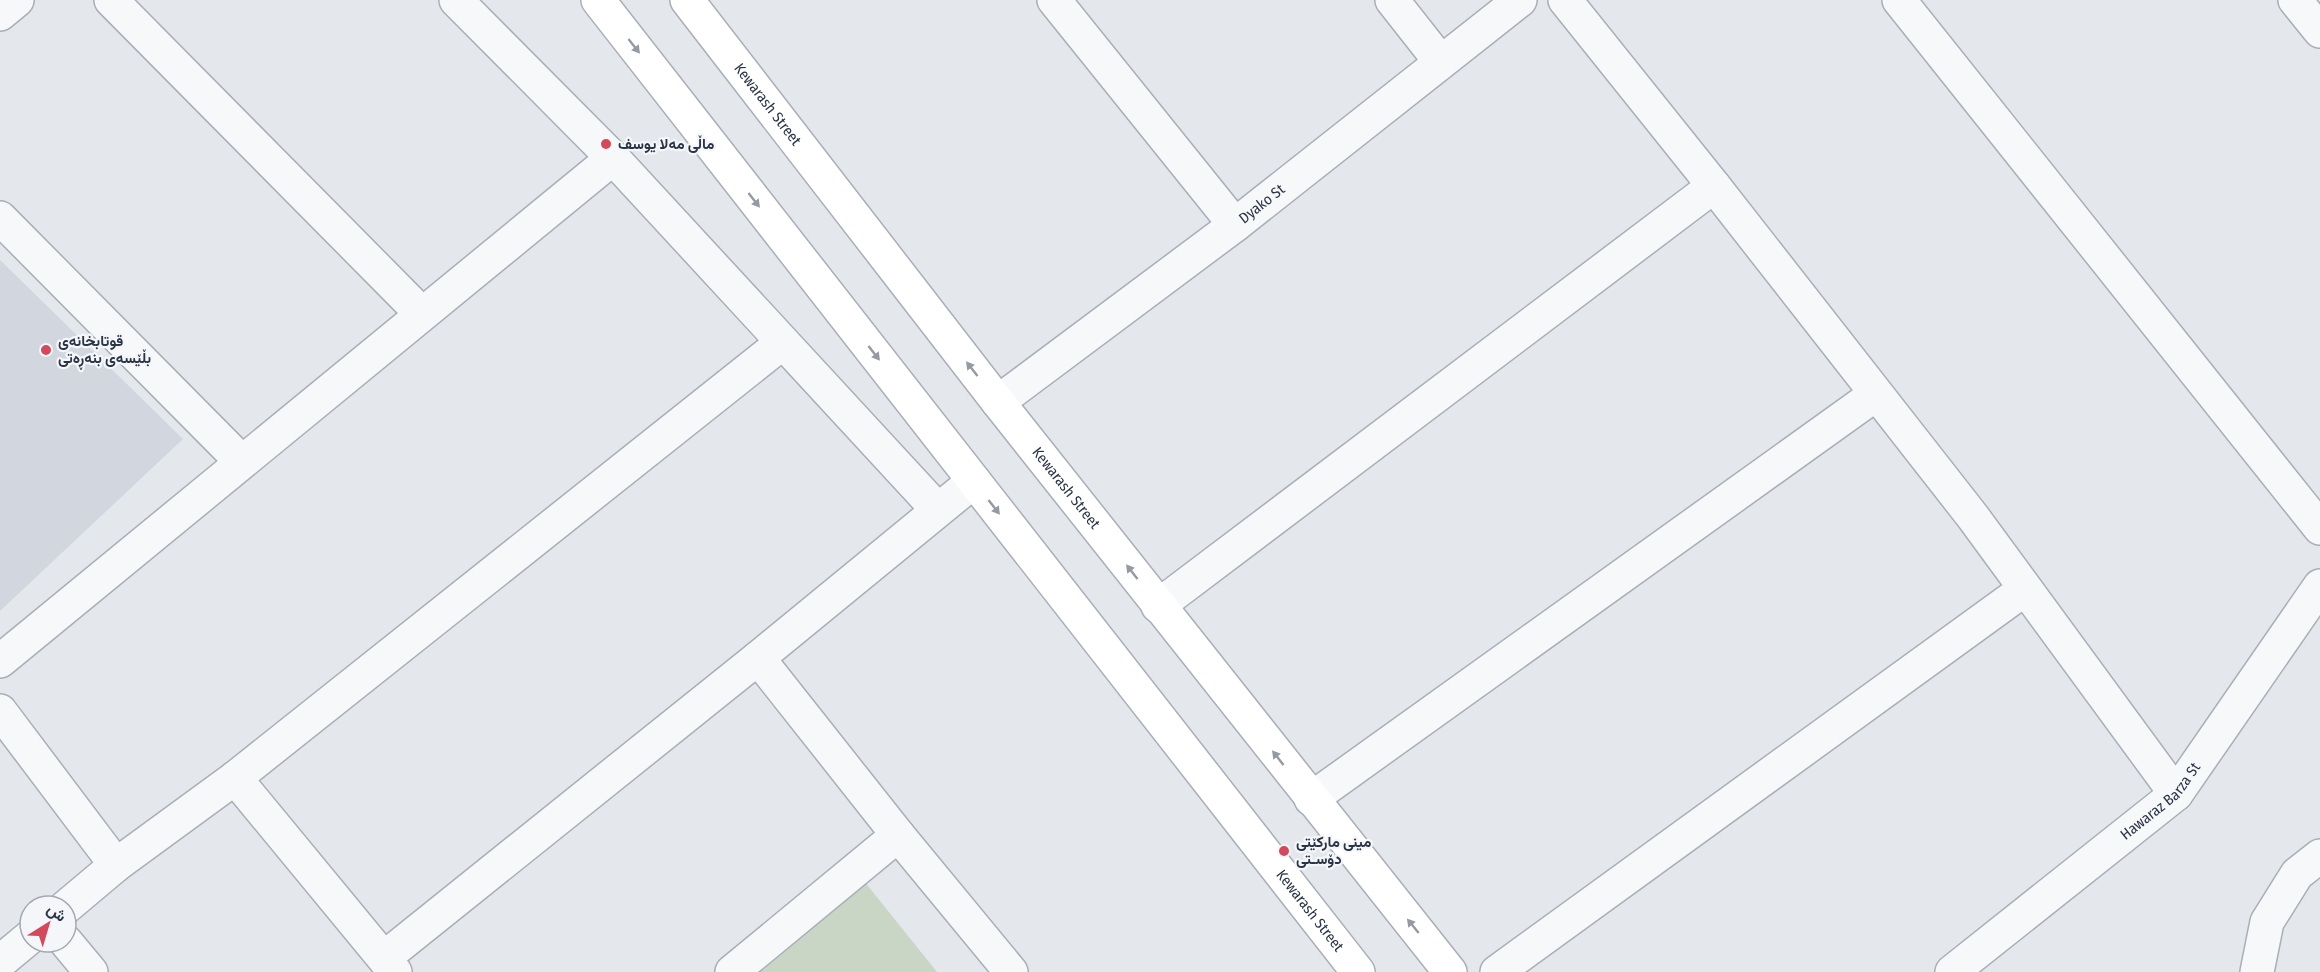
<svg xmlns="http://www.w3.org/2000/svg" width="2320" height="972" font-family="'Fira Sans Condensed',Vazirmatn,sans-serif">
<rect width="100%" height="100%" fill="#e4e7ec"/>
<!-- built -->
<path fill="#d2d6de" d="M0 260 183 439 0 611Z"/>
<!-- green -->
<path fill="#c9d6c5" d="M864 881 937 972H750Z"/>
<g fill="none" stroke-linecap="round" stroke-linejoin="round">
<defs>
<g id="street">
<path d="M111 0 422 314"/>
<path d="M456 0 613 158 937 509"/>
<path d="M1054 0 1235 225"/>
<path d="M1392 0 1440 61"/>
<path d="M1565 0 1714 186 1973 517 2176 794"/>
<path d="M1899 0 2320 528"/>
<path d="M2295 0 2320 31"/>
<path d="M0 14 17 0"/>
<path d="M0 218 242 462"/>
<path id="s1" d="M998 402 1235 225 1520 0"/>
<path d="M1158 606 1714 186"/>
<path d="M758 658 898 835 1011 972"/>
<path d="M0 661 613 158"/>
<path d="M0 711 116 865"/>
<path d="M235 778 395 972"/>
<path d="M1311 799 1876 394"/>
<path d="M66 907 116 865 235 778 782 343"/>
<path d="M66 942 91 972"/>
<path d="M384 958 758 658 974 481"/>
<path d="M0 962 30 937"/>
<path d="M732 972 898 835"/>
<path d="M1497 972 2025 589"/>
<path id="s2" d="M1952 972 2176 794 2320 586"/>
<path d="M2257 972 2267 922 2297 874 2320 856"/>
</g>
<g id="secondary">
<path id="s3" d="M598 0 1358 972"/>
<path id="s4" d="M687 0 998 402 1450 972"/>
</g>
</defs>
<!-- street casing -->
<use href="#street" stroke="#a9aeb7" stroke-width="36"/>
<!-- secondary casing -->
<use href="#secondary" stroke="#a9aeb7" stroke-width="36"/>
<!-- street -->
<use href="#street" stroke="#f7f8fa" stroke-width="33"/>
<!-- secondary -->
<use href="#secondary" stroke="#fff" stroke-width="33"/>
</g>
<!-- one-way arrows -->
<defs><path id="oneway-solid" d="M-6-.8H1V-3.2L6.5 0L1 3.2V.8H-6Z" transform="scale(1.5)"/></defs>
<g fill="#959aa2">
<use href="#oneway-solid" transform="translate(634 46) rotate(52)"/>
<use href="#oneway-solid" transform="translate(754 200) rotate(52)"/>
<use href="#oneway-solid" transform="translate(874 353) rotate(52)"/>
<use href="#oneway-solid" transform="translate(972 369) rotate(-128)"/>
<use href="#oneway-solid" transform="translate(994 507) rotate(52)"/>
<use href="#oneway-solid" transform="translate(1132 572) rotate(-128)"/>
<use href="#oneway-solid" transform="translate(1278 758) rotate(-128)"/>
<use href="#oneway-solid" transform="translate(1413 926) rotate(-129)"/>
</g>
<!-- markers -->
<g fill="#d1495b" stroke="#f4f6f9" stroke-width="2">
<circle cx="606" cy="144" r="6"/>
<circle cx="46" cy="350" r="6"/>
<circle cx="1284" cy="851" r="6"/>
</g>
<g text-anchor="middle" stroke-width="4.5" stroke-linejoin="round" paint-order="stroke">
<!-- street labels -->
<g font-size="15" fill="#2b3445" stroke="#f4f6f9">
<text dy="5" stroke="none"><textPath href="#s4" startOffset="132">Kewarash Street</textPath></text>
<text dy="5" stroke="none"><textPath href="#s1" startOffset="330">Dyako St</textPath></text>
<text dy="5" stroke="none"><textPath href="#s4" startOffset="618">Kewarash Street</textPath></text>
<text dy="5" stroke="none"><textPath href="#s2" startOffset="270">Hawaraz Barza St</textPath></text>
<text dy="5" stroke="none"><textPath href="#s3" startOffset="1156">Kewarash Street</textPath></text>
</g>
<!-- poi labels -->
<g font-size="15" font-weight="bold" fill="#2b3445" stroke="#f4f6f9" text-anchor="start">
<text x="618" y="149">ماڵی مەلا یوسف</text>
<text x="58" y="346">قوتابخانه‌ی<tspan x="58" dy="17">بڵێسه‌ی بنه‌ڕه‌تی</tspan></text>
<text x="1296" y="847">مینی مارکێتی<tspan x="1296" dy="17">دۆسـتی</tspan></text>
</g>
</g>
<!-- north arrow -->
<g transform="translate(48 924) rotate(37)"><circle r="28" fill="#f4f6f9" stroke="#a4a8b1" stroke-width="1.5"/>
<path d="M0-4.5L10 22L0 15L-10 22Z" fill="#d1495b"/>
<text y="-9" font-size="16" font-weight="bold" text-anchor="middle" fill="#2b3445">ش</text>
</g>
</svg>
